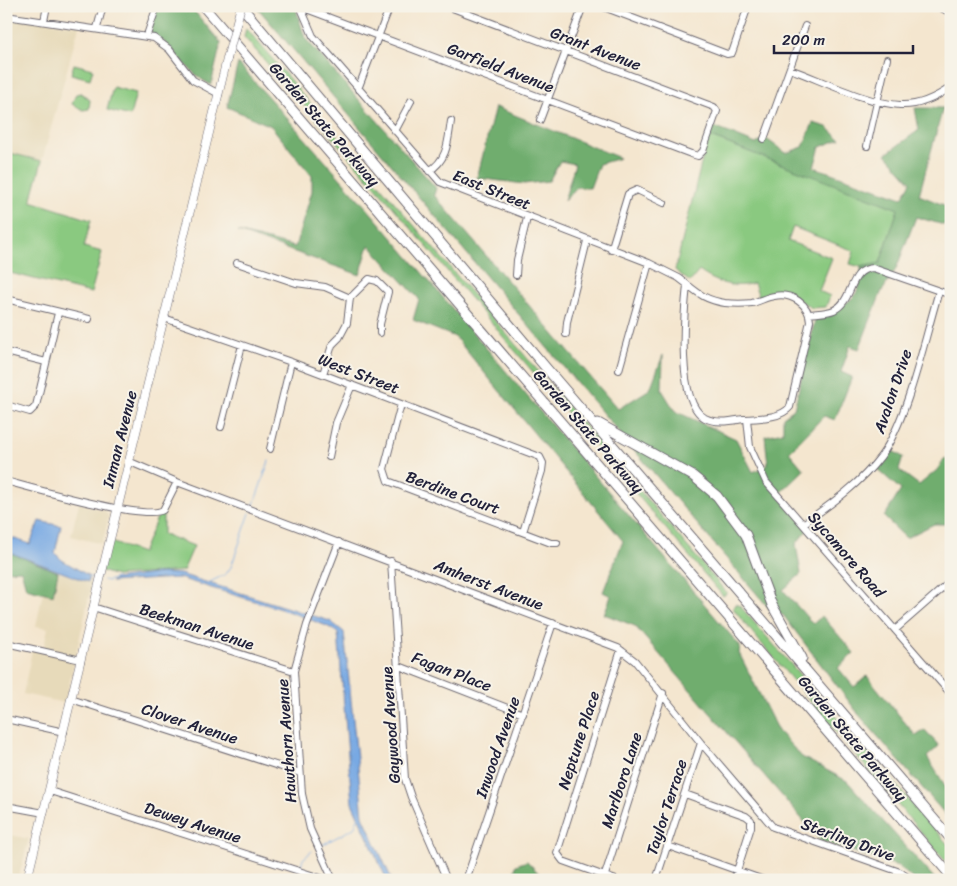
<svg xmlns="http://www.w3.org/2000/svg" width="957" height="886" font-family="Sriracha,sans-serif">
<rect width="100%" height="100%" fill="#f7f3e8"/>
<filter id="ink" filterUnits="userSpaceOnUse"><feTurbulence type="fractalNoise" baseFrequency=".02" numOctaves="2"/><feDisplacementMap in="SourceGraphic" scale="10" xChannelSelector="R" yChannelSelector="G"/><feConvolveMatrix kernelMatrix="1 2 1 2 8 2 1 2 1" color-interpolation-filters="sRGB"/></filter>
<filter id="wash" filterUnits="userSpaceOnUse"><feTurbulence type="fractalNoise" baseFrequency=".0096" numOctaves="4" result="noise"/><feDisplacementMap in="SourceGraphic" scale="20" xChannelSelector="R" yChannelSelector="G"/><feGaussianBlur stdDeviation="1.12" result="paint"/><feColorMatrix in="noise" values="0 0 0 0 0 0 0 0 0 0 0 0 0 0 0 0 0 1.4 0 .05"/><feComposite in="paint" operator="in"/></filter>
<g filter="url(#wash)">
<rect width="100%" height="100%" fill="#f4e6cf"/>
<!-- built -->
<path fill="#e7daba" d="M6 16 79 26 31 201 91 220 84 247 102 252 91 293 6 272Z
M79 503 105 511 109 517 102 544 71 536Z
M58 572 92 583 65 703 23 694 33 646 44 647 48 628 36 626 43 592 53 594Z
M6 834 29 839 18 880H6Z"/>
<!-- green -->
<path fill="#8ac980" stroke="#56765e" d="M246 28 727 593 723 596 388 201 244 37Z
M74 64 93 69 90 79 71 74Z
M113 87 136 93 130 116 107 110Z
M81 93 90 100 89 109 83 110 72 104 76 94Z
M708 136 899 208 880 263 861 267 850 264 854 251 793 227 788 241 832 258 819 291 830 296 826 307 812 308 783 290 759 297 754 283C734 289 716 283 699 271L690 282 675 270Z
M6 152 42 161 31 201 91 220 84 247 102 252 91 293 6 272Z
M163 510V534L194 546 183 571 116 576 101 571 108 541 142 553 159 513Z
M735 604 740 606 951 848V868L741 619 733 608Z"/>
<!-- forest -->
<path fill="#6fad6e" stroke="#486854" d="M158 6H190L221 43 211 85C185 72 175 46 150 32Z
M256 6H295L305 38 436 188 434 195 618 409 650 389 663 355 662 390 675 411 736 439 753 472 768 465 765 436 783 432V417L794 409 816 316C843 305 863 302 861 267L880 263 898 209 708 136 712 126 756 144 765 138 786 153 803 147 813 123 827 127 840 139 820 147 814 167 902 198 911 182 886 154 919 130 915 108H943L919 195 951 208V227L916 217 896 269 881 293 859 349 850 346 841 372 852 377 835 420 824 416 789 452 804 470 779 494 808 529 796 544 801 574 783 590 813 624 822 616 854 653 838 668 854 687 867 676 916 736 925 730 939 746 927 757 951 795V821L860 716 783 615 773 613Z
M238 63 372 214 740 646 739 653 778 731 802 757 847 781 936 880H914L898 866 821 841 635 626 604 614 611 596 603 592 623 541 455 337 413 320 419 299 369 245 360 275 238 232 295 247 312 191V176L271 126 227 107Z
M495 107 620 158 599 164 590 188 577 187 564 201 575 164 560 161 549 181 524 184 477 178Z
M891 450 903 457 899 470 919 485 937 470 945 458 951 460V521L948 524H934L906 538 884 517 901 490 876 468Z
M6 551 58 572 53 595 26 588 21 570 6 571Z
M527 861 545 880H513L516 865Z"/>
<!-- water -->
<path fill="#78a9e3" stroke="#4d668f" d="M39 521 61 526 55 553 62 560 89 576 88 582 6 551V536L30 544Z
M162 573 180 574 330 621 344 632 363 816 392 880H387L352 803 338 633 327 626 287 611 179 578 111 582 115 579Z"/>
<g fill="none" stroke-linecap="round" stroke-linejoin="round">
<!-- stream -->
<path stroke="#78a9e3" stroke-width="1" d="M253 507 269 461
M88 577 97 579
M103 580 108 581 116 578
M208 583 226 574 231 567 250 513
M320 846 354 828 359 816
M300 867 303 859 312 851
M296 880V878"/>
</g>
</g>
<g filter="url(#ink)">
<g fill="none" stroke-linecap="round" stroke-linejoin="round">
<defs>
<path id="minor" d="M300 6 313 36 440 182 649 263 679 278C696 291 703 300 725 303 734 304 744 304 752 303 760 301 767 297 774 296 791 292 809 304 810 321L790 407C780 419 758 418 743 419 731 421 717 424 705 418 676 402 684 314 687 285
M601 6 727 54 732 53 746 12 745 6
M937 6 951 13
M301 7 691 154 698 156 703 151 717 111 714 107 447 6
M6 16 154 38 169 49 193 80 219 94
M44 21 47 6
M97 28 103 6
M147 35 157 6
M790 69C823 81 866 103 900 105 918 106 937 97 951 87
M358 89 390 6
M540 120 583 6
M395 131 411 101
M764 139 805 26
M867 146 887 59
M429 171C448 160 448 140 451 121
M611 250 628 194 637 190 664 203
M237 263 296 283 325 287 350 298
M516 275 517 260 527 218
M350 298 369 279 377 281 388 292 380 324V333
M6 299 89 319
M810 314C817 313 827 313 834 310 854 301 848 269 873 268L951 295
M164 318 291 362 540 457 543 463 542 471 523 532
M566 334 567 322 587 241
M6 352 46 362
M619 370 649 263
M323 374 332 345 339 338 347 323 350 298
M401 404 384 469 388 481 551 543H557
M6 405 30 412 36 406 58 313
M747 419 750 447 766 482 951 694
M221 427 242 345
M270 449 291 362
M329 457 336 423 352 385
M128 461 177 482 618 648 635 661 701 743 773 827 900 872 912 880
M6 481C32 488 146 521 163 510L177 482
M803 524C831 504 860 484 881 456 908 419 925 337 939 291
M391 561 405 779 411 797 447 880
M93 607 294 671
M895 630 951 581
M6 643 81 660
M399 666 523 714
M71 699 300 773
M6 719 64 732
M50 791 327 880
M685 794 746 816 751 820V827L734 880
M6 806 44 813
M668 846 764 880
M605 875 663 693
M333 880 310 829 302 794 294 671 307 625 339 542
M466 880 553 623
M616 880 563 861 557 853 621 650
M656 880 701 743"/>
<path id="major" d="M27 880 227 59"/>
<path id="highway" d="M203 6 951 876
M241 6 547 369 951 839
M598 423 693 476 717 496 746 535 772 605 802 658"/>
</defs>
<!-- minor casing -->
<use href="#minor" stroke="#6c676f" stroke-width="8"/>
<!-- major casing -->
<use href="#major" stroke="#6c676f" stroke-width="9"/>
<!-- highway casing -->
<use href="#highway" stroke="#6c676f" stroke-width="11"/>
<!-- minor -->
<use href="#minor" stroke="#fff" stroke-width="6"/>
<!-- major -->
<use href="#major" stroke="#fff" stroke-width="8"/>
<!-- highway -->
<use href="#highway" stroke="#fff" stroke-width="9"/>
<defs>
<path id="major-bridge" d="M227 59 241 6"/>
</defs>
<!-- major-bridge casing -->
<use href="#major-bridge" stroke="#6c676f" stroke-width="9" stroke-linecap="butt"/>
<!-- major-bridge -->
<use href="#major-bridge" stroke="#fff" stroke-width="8"/>
</g>
</g>
<g text-anchor="middle" stroke-width="4" stroke-linejoin="round" paint-order="stroke">
<!-- street labels -->
<g font-size="16" fill="#22223b" stroke="#f7f3e8">
<text transform="translate(596 48) rotate(21)" y="6">Grant Avenue</text>
<text transform="translate(501 67) rotate(21)" y="6">Garfield Avenue</text>
<text transform="translate(325 124) rotate(49)" y="6">Garden State Parkway</text>
<text transform="translate(492 189) rotate(22)" y="6">East Street</text>
<text transform="translate(359 373) rotate(21)" y="6">West Street</text>
<text transform="translate(892 391) rotate(-71)" y="6">Avalon Drive</text>
<text transform="translate(589 431) rotate(49)" y="6">Garden State Parkway</text>
<text transform="translate(119 439) rotate(-76)" y="6">Inman Avenue</text>
<text transform="translate(453 492) rotate(20)" y="6">Berdine Court</text>
<text transform="translate(847 554) rotate(49)" y="6">Sycamore Road</text>
<text transform="translate(489 584) rotate(21)" y="6">Amherst Avenue</text>
<text transform="translate(197 626) rotate(18)" y="6">Beekman Avenue</text>
<text transform="translate(452 671) rotate(21)" y="6">Fagan Place</text>
<text transform="translate(190 723) rotate(18)" y="6">Clover Avenue</text>
<text transform="translate(390 725) rotate(-94)" y="6">Gaywood Avenue</text>
<text transform="translate(853 738) rotate(50)" y="6">Garden State Parkway</text>
<text transform="translate(578 740) rotate(-72)" y="6">Neptune Place</text>
<text transform="translate(286 741) rotate(-94)" y="6">Hawthorn Avenue</text>
<text transform="translate(497 747) rotate(-71)" y="6">Inwood Avenue</text>
<text transform="translate(621 780) rotate(-72)" y="6">Marlboro Lane</text>
<text transform="translate(666 807) rotate(-72)" y="6">Taylor Terrace</text>
<text transform="translate(193 822) rotate(18)" y="6">Dewey Avenue</text>
<text transform="translate(848 839) rotate(20)" y="6">Sterling Drive</text>
</g>
</g>
<!-- margin -->
<rect width="957" height="886" fill="none" stroke="#f7f3e8" stroke-width="25"/>
<!-- scale -->
<path d="M774 45v8h139v-8" fill="none" stroke="#22223b" stroke-width="2.5"/>
<text x="782" y="45" font-size="15" fill="#22223b" stroke="#f7f3e8" stroke-width="4" paint-order="stroke">200 m</text>
</svg>
